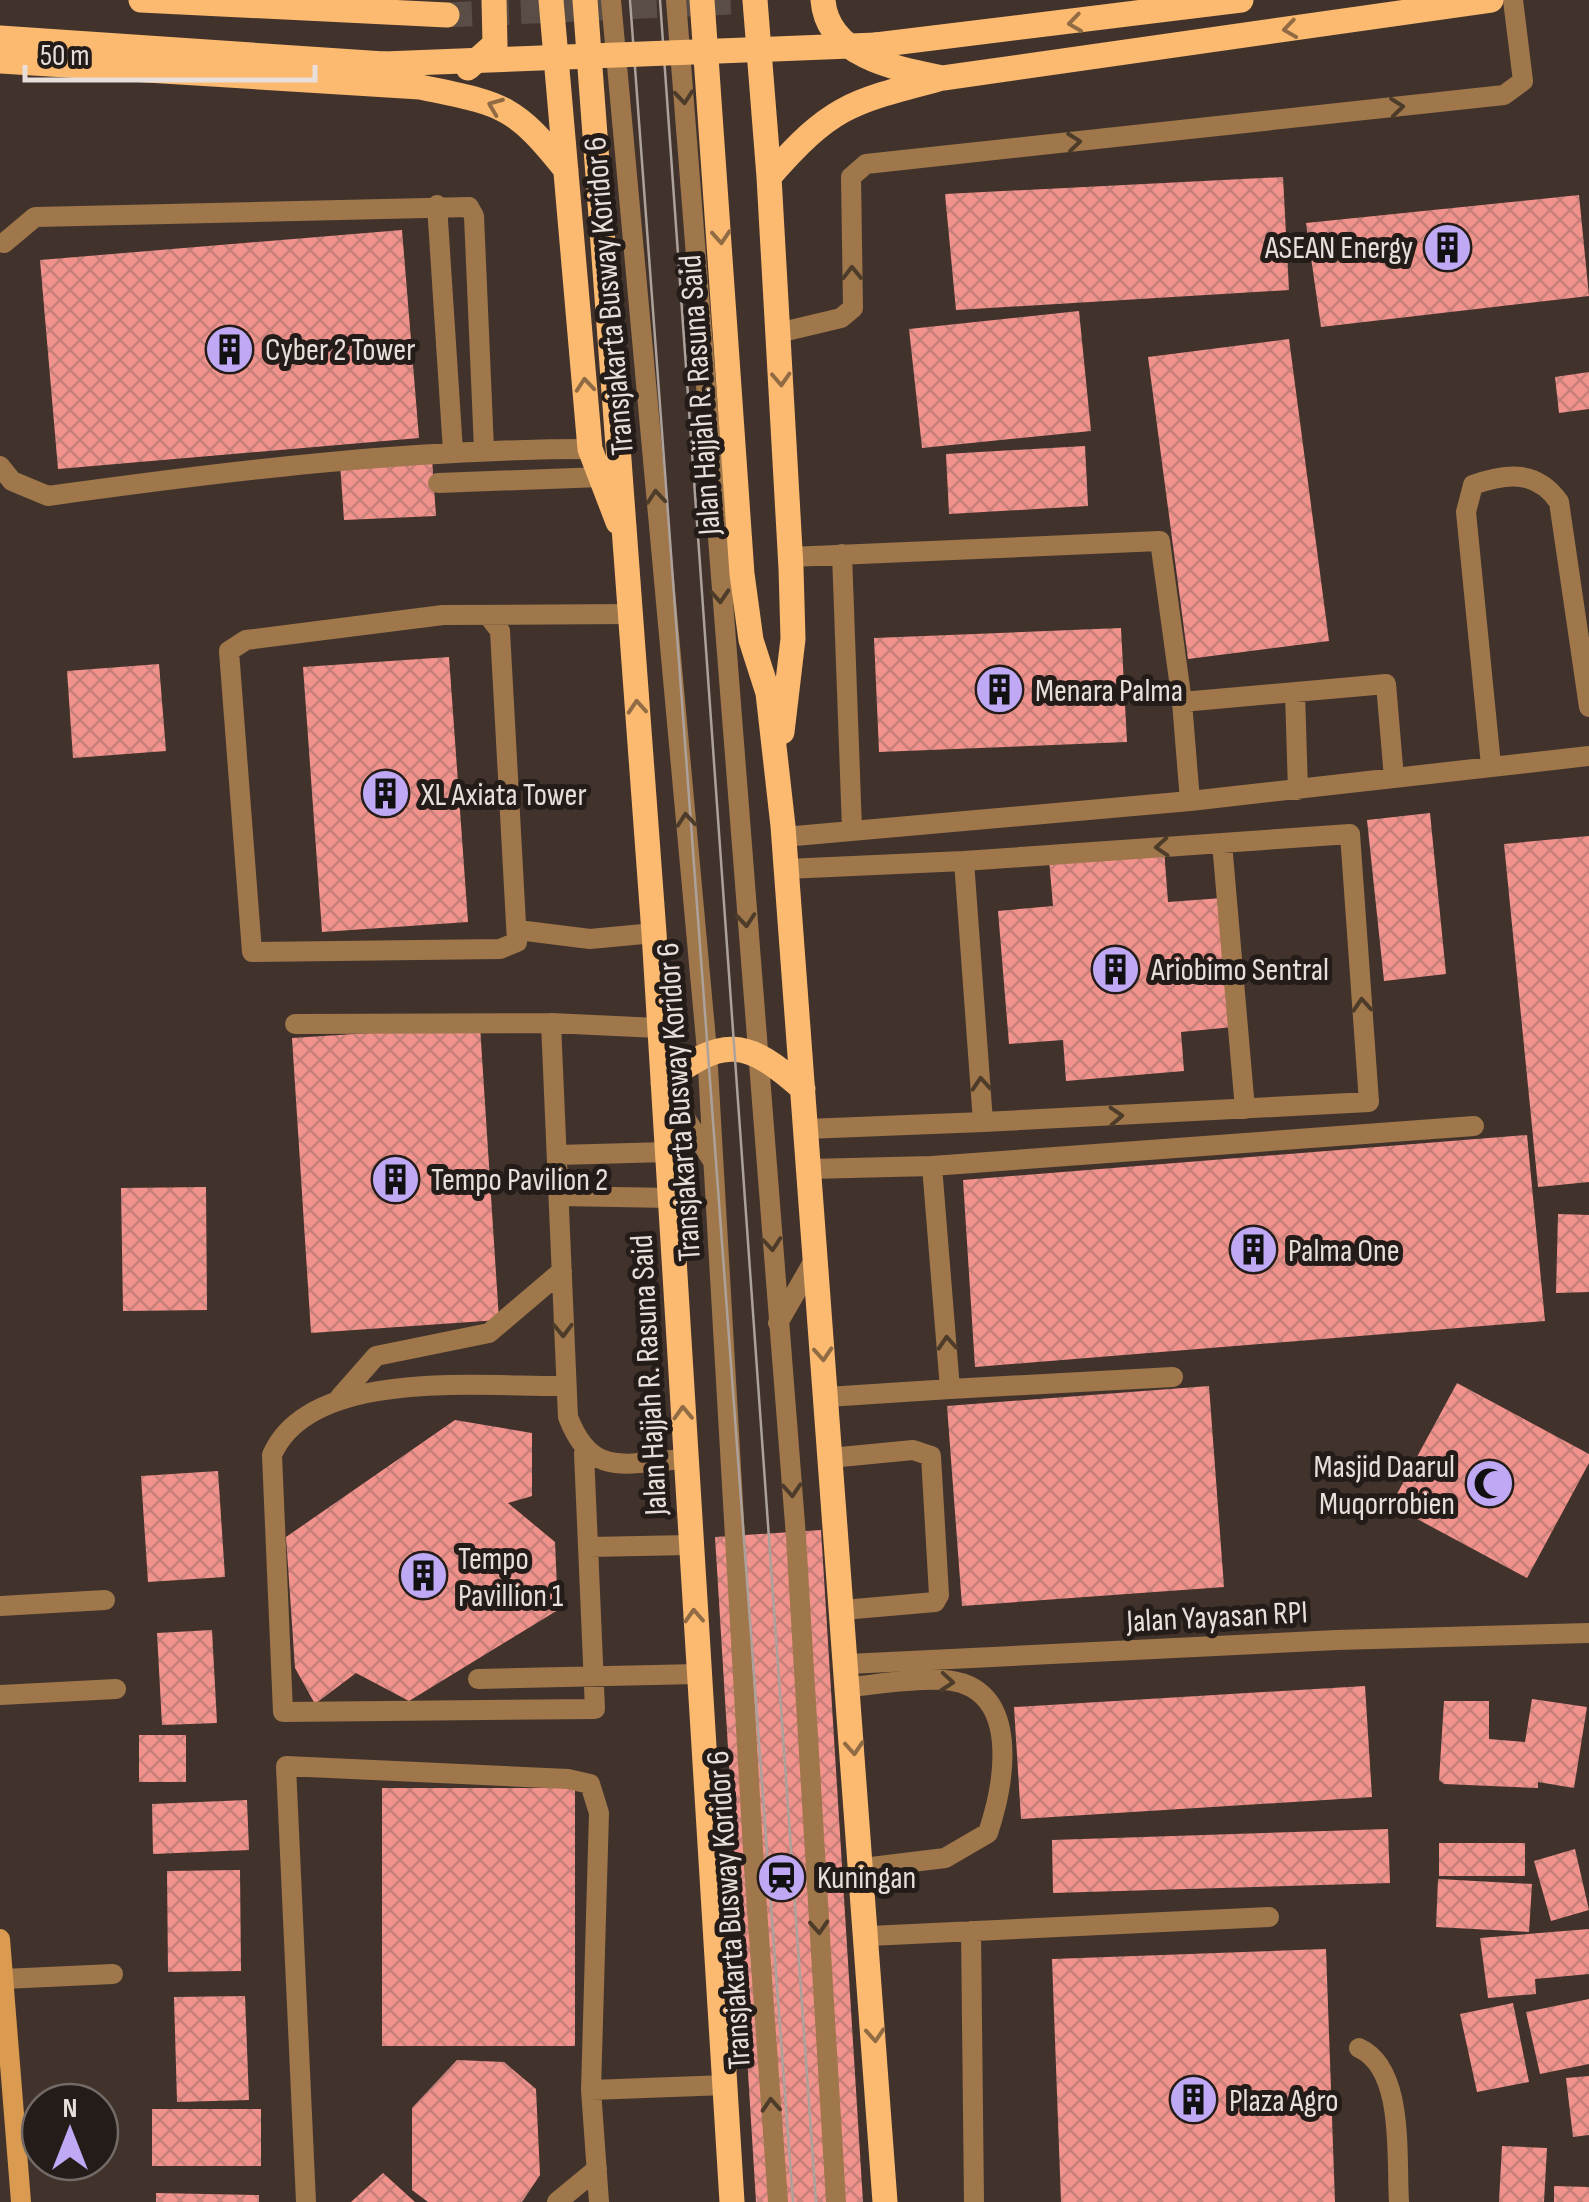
<svg xmlns="http://www.w3.org/2000/svg" width="1589" height="2202" font-family="'Sofia Sans Condensed',sans-serif">
<defs>
<pattern id="building-cross-hatch" width="8" height="8" patternUnits="userSpaceOnUse" patternTransform="scale(2.5)"><rect width="8" height="8" fill="#f1938c"/><path d="M0 0l8 8M0 8l8-8" fill="none" stroke="#c67f79"/></pattern>
</defs>
<rect width="100%" height="100%" fill="#41332c"/>
<!-- building -->
<path fill="url(#building-cross-hatch)" d="M1283 177 1289 290 956 310 945 194Z
M1579 195 1589 296 1321 327 1306 223Z
M402 230 419 438 58 469 40 260Z
M1079 311 1091 431 922 448 909 329Z
M1289 339 1329 641 1188 659 1148 357Z
M1589 372V409L1559 413 1555 377Z
M1085 446 1088 506 949 514 946 454Z
M432 458 436 516 344 520 340 463Z
M1121 628 1127 742 879 752 874 638Z
M449 657 468 922 322 932 303 667Z
M159 664 166 751 73 758 67 671Z
M1430 813 1446 974 1384 981 1367 820Z
M1589 836V1182L1538 1187 1504 844Z
M1164 849 1168 902 1223 898 1233 1027 1181 1032 1184 1071 1066 1081 1063 1040 1009 1044 998 911 1053 906 1049 859Z
M480 1026 499 1320 311 1333 292 1038Z
M1527 1135 1545 1321 975 1367 963 1180Z
M206 1187 207 1310 123 1311 121 1188Z
M1558 1214 1589 1215V1292L1556 1293Z
M1457 1383 1589 1454V1463L1527 1578 1391 1505Z
M1209 1386 1224 1587 962 1606 947 1406Z
M455 1420 532 1433V1496L508 1503 555 1542 558 1610 409 1701 356 1673 315 1704 295 1668 286 1537Z
M218 1471 225 1577 148 1582 141 1476Z
M821 1530 863 2202H756L715 1537Z
M212 1630 217 1723 162 1725 157 1633Z
M1365 1686 1372 1797 1021 1819 1014 1707Z
M1532 1699 1587 1707 1574 1788 1538 1782V1788L1444 1784 1439 1780 1444 1701H1489V1739L1525 1742Z
M139 1735H186V1782H139Z
M382 1788H575V2046H382Z
M247 1800 249 1850 153 1854 152 1804Z
M1388 1829 1390 1883 1053 1893 1052 1840Z
M1439 1843H1525V1876H1439Z
M1575 1849 1589 1910 1551 1921 1534 1861Z
M240 1870 241 1971 168 1972 167 1871Z
M1438 1879 1532 1884 1529 1932 1436 1927Z
M1589 1929V1974L1535 1979 1536 1994 1488 1998 1480 1938Z
M1326 1949 1335 2202H1061L1052 1959Z
M245 1996 249 2100 177 2102 174 1997Z
M1589 1999V2064L1540 2074 1526 2012Z
M1513 2003 1529 2082 1477 2092 1460 2014Z
M457 2060 504 2062 536 2089 540 2175 522 2202H428L412 2190V2108Z
M1589 2076V2135L1573 2137 1566 2078Z
M152 2109H261V2166H152Z
M1502 2146 1547 2148 1544 2202H1499Z
M383 2173 415 2202H351Z
M1554 2186 1589 2187V2202H1554Z
M156 2193 259 2195V2202H156Z"/>
<g fill="none" stroke-linecap="round" stroke-linejoin="round">
<!-- primary-tunnel -->
<path stroke="#5a4d46" stroke-width="25" stroke-dasharray="25 12" stroke-linecap="butt" d="M447 15 775 0"/>
<!-- lane -->
<path stroke="#9f774b" stroke-width="20" d="M611 0 707 1051 754 1867 778 2202
M676 0 796 1537 836 2202
M437 205 453 451
M4 243 35 217 469 207 474 216 484 449
M778 333 841 318 853 308 851 177 866 164 1504 95 1523 81 1513 0
M0 466 12 481 48 496C228 471 407 449 590 449
M438 483 601 477
M842 554 852 829
M790 557 1160 541 1182 702
M490 618 500 631 517 942 500 949 252 952 229 651 246 640 443 615 630 614
M1295 693 1298 790
M1491 765 1466 512 1473 485C1507 473 1537 470 1559 502L1589 707
M1190 801 1182 702 1386 684 1394 778
M784 837 1190 801 1589 756
M1222 843 1245 1109
M964 861 1350 834 1369 1102 983 1122
M786 869 964 861 983 1122 806 1129
M518 930 590 939 654 933
M551 1023 568 1417C592 1480 627 1462 685 1459
M295 1024 551 1023 658 1028
M663 1083 712 1160
M557 1155 668 1152
M932 1166 1474 1126
M809 1169 932 1166 950 1389 827 1397
M559 1196 671 1198
M778 1323 816 1257
M563 1386C482 1387 310 1367 272 1455L283 1712 595 1709 584 1453
M950 1389 1173 1377
M340 1397 376 1356 489 1333 562 1271
M830 1458 913 1450 931 1456 939 1595 935 1602 843 1610
M589 1547 690 1545
M0 1606 105 1600
M478 1679 698 1674
M850 1687C880 1684 913 1678 944 1680 1022 1685 1005 1782 988 1833L945 1858 863 1868
M0 1695 116 1689
M971 1931 974 2202
M869 1936 1269 1917
M3 1979 113 1974
M1359 2048C1405 2069 1396 2157 1399 2202
M591 2090 726 2085
M306 2202 286 1766 568 1779 590 1784 599 1813 591 2090 599 2202
M557 2202 597 2169"/>
<!-- street -->
<path stroke="#9f774b" stroke-width="20" d="M848 1664 1337 1640 1589 1633"/>
<!-- secondary -->
<path stroke="#da9b50" stroke-width="20" d="M0 1939 21 2202"/>
<!-- primary -->
<path stroke="#fcba70" stroke-width="25" d="M141 0 447 15
M551 0 590 449 618 522
M585 0 654 933 732 2202
M702 0 742 574 751 640 768 693 783 826 885 2202
M755 0 769 177 791 568 793 639 782 732
M823 0C827 55 893 68 938 77
M0 38 384 64
M876 45 1241 0
M0 61 420 87C501 104 513 103 566 170
M468 68 495 44 494 0
M769 177C833 104 851 102 943 78L1491 0
M663 1083C723 1036 746 1038 803 1089"/>
<!-- tram -->
<path stroke="#ada19c" stroke-width="2.5" d="M630 0 793 2202
M660 0 816 2202"/>
<!-- primary-bridge -->
<path stroke="#fcba70" stroke-width="25" d="M384 64 876 45"/>
</g>
<!-- one-way arrows -->
<defs><path id="oneway-chevron" d="M-2-3.5L2.5 0L-2 3.5" fill="none" stroke-width="1.6" stroke-linecap="round" stroke-linejoin="round" transform="scale(2.5)"/></defs>
<g stroke="#906b44">
<use href="#oneway-chevron" transform="translate(1075 23) rotate(172)"/>
<use href="#oneway-chevron" transform="translate(1290 29) rotate(172)"/>
<use href="#oneway-chevron" transform="translate(495 106) rotate(-158)"/>
<use href="#oneway-chevron" transform="translate(721 237) rotate(86)"/>
<use href="#oneway-chevron" transform="translate(781 379) rotate(87)"/>
<use href="#oneway-chevron" transform="translate(585 385) rotate(-95)"/>
<use href="#oneway-chevron" transform="translate(637 707) rotate(-94)"/>
<use href="#oneway-chevron" transform="translate(823 1354) rotate(86)"/>
<use href="#oneway-chevron" transform="translate(683 1413) rotate(-92)"/>
<use href="#oneway-chevron" transform="translate(694 1616) rotate(-93)"/>
<use href="#oneway-chevron" transform="translate(854 1748) rotate(86)"/>
<use href="#oneway-chevron" transform="translate(875 2035) rotate(86)"/>
</g>
<g stroke="#4e3c2a">
<use href="#oneway-chevron" transform="translate(684 97) rotate(85)"/>
<use href="#oneway-chevron" transform="translate(1397 107) rotate(-6)"/>
<use href="#oneway-chevron" transform="translate(1074 142) rotate(-6)"/>
<use href="#oneway-chevron" transform="translate(852 273) rotate(-91)"/>
<use href="#oneway-chevron" transform="translate(656 497) rotate(-95)"/>
<use href="#oneway-chevron" transform="translate(720 596) rotate(86)"/>
<use href="#oneway-chevron" transform="translate(686 820) rotate(-95)"/>
<use href="#oneway-chevron" transform="translate(1162 847) rotate(176)"/>
<use href="#oneway-chevron" transform="translate(746 920) rotate(85)"/>
<use href="#oneway-chevron" transform="translate(1362 1005) rotate(-94)"/>
<use href="#oneway-chevron" transform="translate(981 1084) rotate(-94)"/>
<use href="#oneway-chevron" transform="translate(1116 1116) rotate(-3)"/>
<use href="#oneway-chevron" transform="translate(772 1244) rotate(85)"/>
<use href="#oneway-chevron" transform="translate(563 1330) rotate(89)"/>
<use href="#oneway-chevron" transform="translate(947 1343) rotate(-94)"/>
<use href="#oneway-chevron" transform="translate(792 1490) rotate(86)"/>
<use href="#oneway-chevron" transform="translate(947 1682) rotate(5)"/>
<use href="#oneway-chevron" transform="translate(819 1927) rotate(86)"/>
<use href="#oneway-chevron" transform="translate(771 2105) rotate(-94)"/>
</g>
<!-- icons -->
<defs>
<symbol id="building-disc" viewBox="-11 -11 22 22"><circle r="9.5" fill="#bfa9f4" stroke="#231c19"/><path d="M-4-6H4V6H1V3H-1V6H-4ZM-2.5-4.3h1.7v1.8h-1.7ZM.8-4.3h1.7v1.8H.8ZM-2.5-1h1.7V.8h-1.7ZM.8-1h1.7V.8H.8Z" fill="#111"/></symbol>
<symbol id="mosque-disc" viewBox="-11 -11 22 22"><circle r="9.5" fill="#bfa9f4" stroke="#231c19"/><path d="M3.5-4.9A6 6 0 1 0 3.5 4.9A5 5 0 1 1 3.5-4.9Z" fill="#111"/></symbol>
<symbol id="station-disc" viewBox="-11 -11 22 22"><circle r="9.5" fill="#bfa9f4" stroke="#231c19"/><path d="M-3-6H3Q5-6 5-4V2Q5 4 3 4L4.5 6H3L1.5 4h-3L-3 6H-4.5L-3 4Q-5 4-5 2V-4Q-5-6-3-6ZM-3.5-4v3h7v-3ZM-3.5 1v1.5H-2V1ZM2 1v1.5H3.5V1Z" fill="#111"/></symbol>
</defs>
<g fill-rule="evenodd">
<use href="#building-disc" x="1420" y="220" width="55" height="55"/>
<use href="#building-disc" x="202" y="322" width="55" height="55"/>
<use href="#building-disc" x="972" y="662" width="55" height="55"/>
<use href="#building-disc" x="358" y="766" width="55" height="55"/>
<use href="#building-disc" x="1088" y="942" width="55" height="55"/>
<use href="#building-disc" x="368" y="1152" width="55" height="55"/>
<use href="#building-disc" x="1226" y="1222" width="55" height="55"/>
<use href="#mosque-disc" x="1462" y="1456" width="55" height="55"/>
<use href="#building-disc" x="396" y="1548" width="55" height="55"/>
<use href="#station-disc" x="754" y="1850" width="55" height="55"/>
<use href="#building-disc" x="1166" y="2072" width="55" height="55"/>
</g>
<g text-anchor="middle" stroke-width="10" stroke-linejoin="round" paint-order="stroke">
<!-- poi labels -->
<g font-size="32" fill="#e8deda" stroke="#231c19" text-anchor="start">
<text x="1413" y="258" text-anchor="end">ASEAN Energy</text>
<text x="265" y="360">Cyber 2 Tower</text>
<text x="1035" y="701">Menara Palma</text>
<text x="421" y="805">XL Axiata Tower</text>
<text x="1151" y="980">Ariobimo Sentral</text>
<text x="431" y="1190">Tempo Pavilion 2</text>
<text x="1288" y="1261">Palma One</text>
<text x="1455" y="1477" text-anchor="end">Masjid Daarul<tspan x="1455" dy="37">Muqorrobien</tspan></text>
<text x="458" y="1569">Tempo<tspan x="458" dy="37">Pavillion 1</tspan></text>
<text x="817" y="1888">Kuningan</text>
<text x="1229" y="2111">Plaza Agro</text>
</g>
<!-- street labels -->
<g font-size="32" fill="#e8deda" stroke="#231c19">
<text transform="translate(608 296) rotate(-95)" y="11">Transjakarta Busway Koridor 6</text>
<text transform="translate(699 395) rotate(-94)" y="11">Jalan Hajjah R. Rasuna Said</text>
<text transform="translate(678 1102) rotate(-94)" y="11">Transjakarta Busway Koridor 6</text>
<text transform="translate(648 1375) rotate(-93)" y="11">Jalan Hajjah R. Rasuna Said</text>
<text transform="translate(1217 1616) rotate(-3)" y="11">Jalan Yayasan RPI</text>
<text transform="translate(728 1910) rotate(-94)" y="11">Transjakarta Busway Koridor 6</text>
</g>
</g>
<!-- north arrow -->
<g transform="translate(70 2132)"><circle r="48" fill="#231c19" stroke="#726a66" stroke-width="2.5"/>
<path d="M0-8L18 38L0 25L-18 38Z" fill="#bfa9f4"/>
<text y="-15" font-size="28" font-weight="bold" text-anchor="middle" fill="#e8deda">N</text>
</g>
<!-- scale -->
<path d="M25 65v15h290v-15" fill="none" stroke="#e8deda" stroke-width="5"/>
<text x="40" y="65" font-size="30" fill="#e8deda" stroke="#231c19" stroke-width="8" paint-order="stroke">50 m</text>
</svg>
